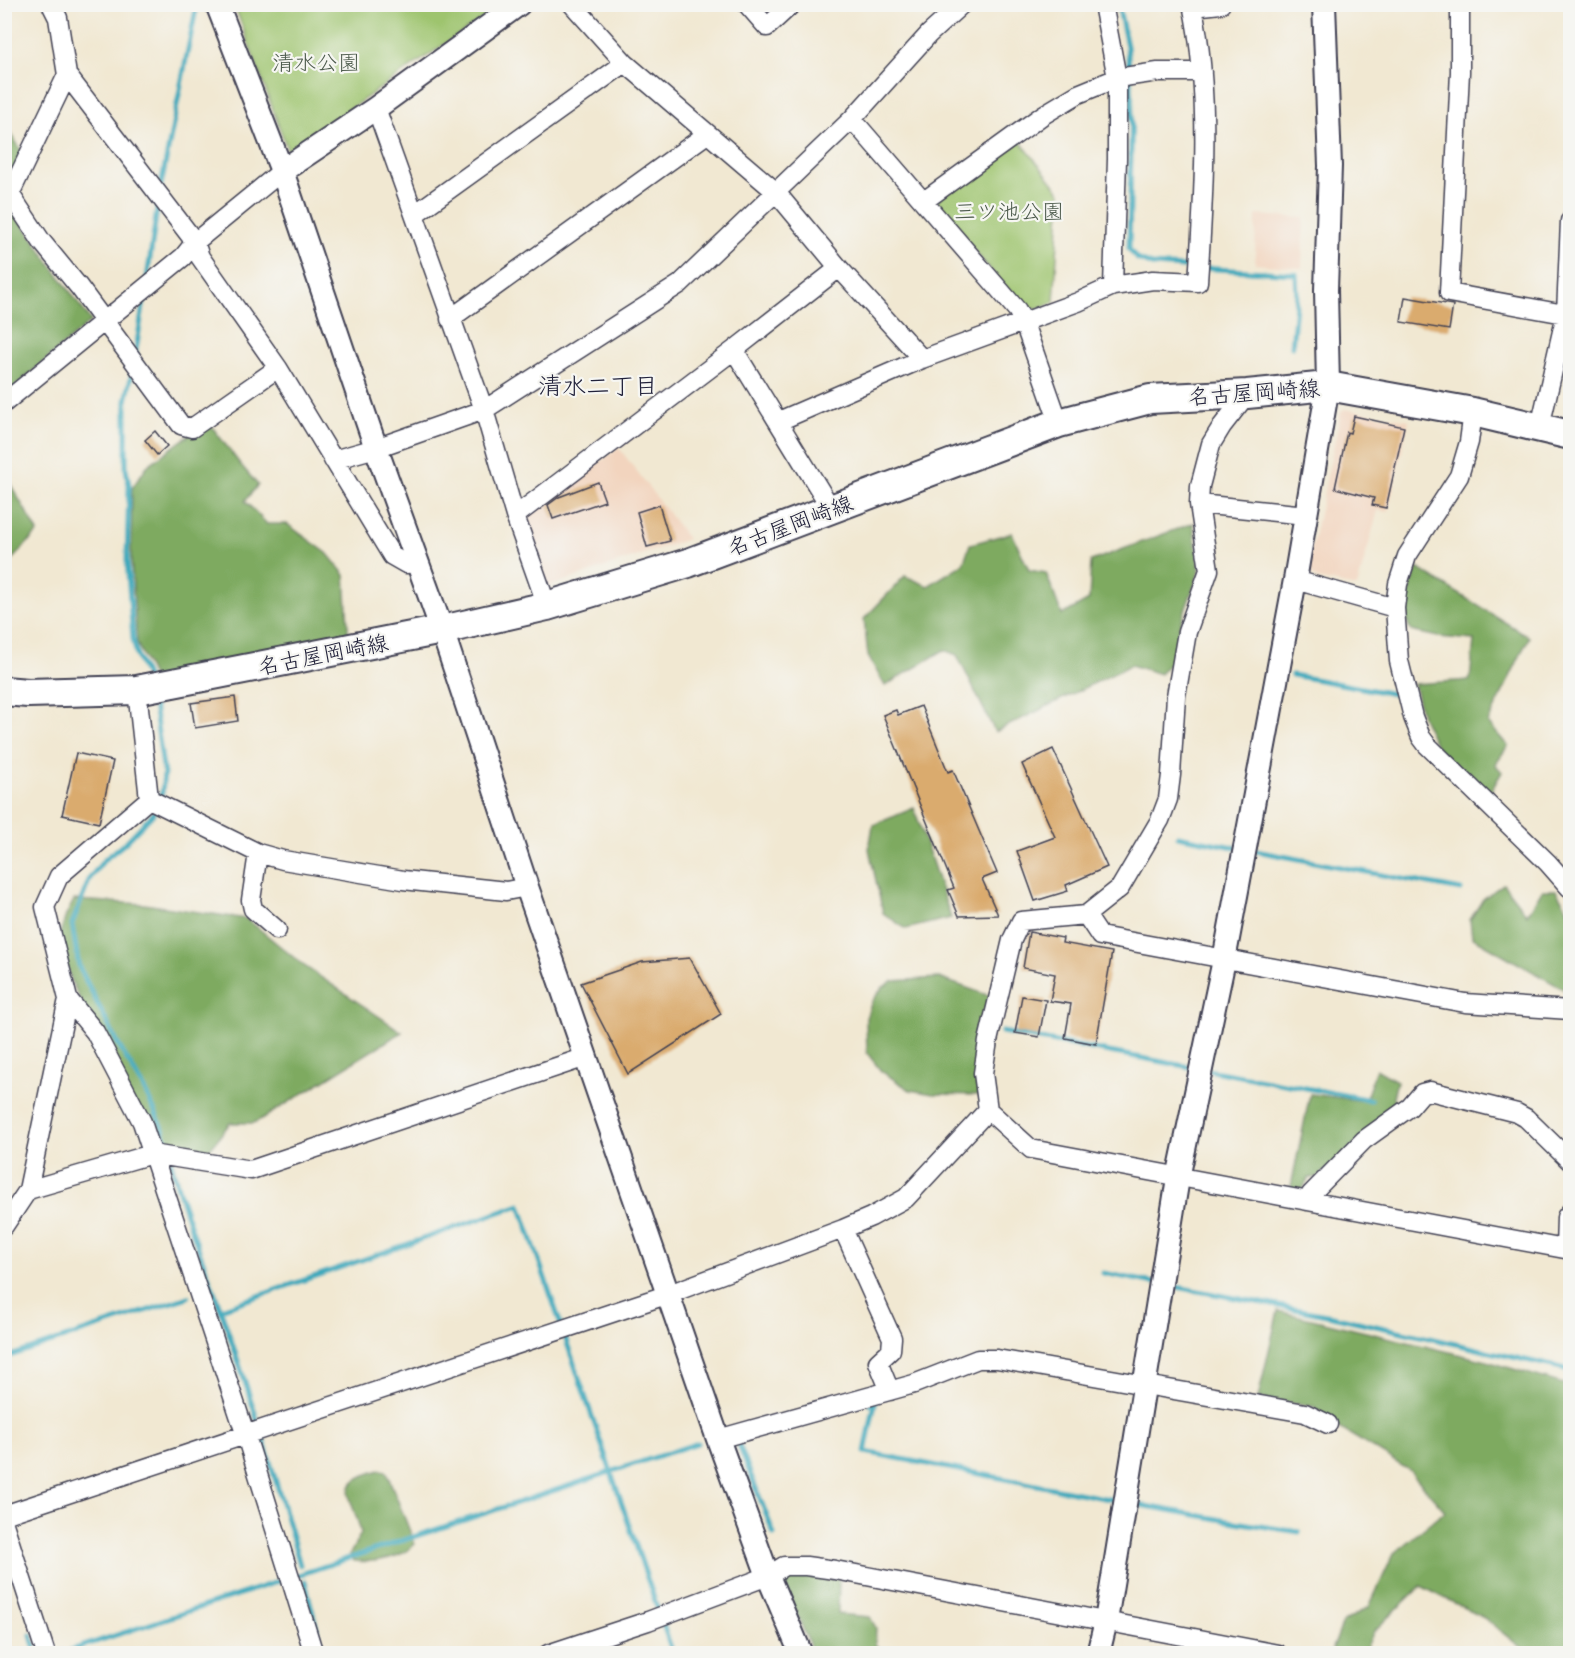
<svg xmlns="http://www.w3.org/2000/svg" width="1575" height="1658" font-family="Dekko,'Klee One',sans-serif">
<rect width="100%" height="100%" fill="#f6f6f2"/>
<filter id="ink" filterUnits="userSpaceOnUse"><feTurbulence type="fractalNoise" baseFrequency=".0167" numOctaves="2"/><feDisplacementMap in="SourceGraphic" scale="12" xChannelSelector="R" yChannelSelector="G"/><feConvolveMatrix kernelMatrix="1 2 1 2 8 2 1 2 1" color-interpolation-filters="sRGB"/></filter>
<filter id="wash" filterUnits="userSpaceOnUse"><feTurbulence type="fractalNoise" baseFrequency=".008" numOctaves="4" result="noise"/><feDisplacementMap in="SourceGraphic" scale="24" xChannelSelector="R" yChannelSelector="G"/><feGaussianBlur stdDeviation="1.35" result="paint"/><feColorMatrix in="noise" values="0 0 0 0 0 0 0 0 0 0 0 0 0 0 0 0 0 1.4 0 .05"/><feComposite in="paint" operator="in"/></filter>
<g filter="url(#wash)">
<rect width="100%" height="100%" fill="#f1e8d2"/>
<!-- built -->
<path fill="#f2d4be" d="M1256 215 1304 218 1302 268 1255 264Z
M1344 409 1409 420 1388 512 1378 510 1357 587 1317 579 1307 570 1341 412Z
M619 448 688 539 547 587 523 523 528 515Z"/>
<!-- green -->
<path fill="#9ec46e" stroke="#607354" stroke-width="1.5" d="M234 4 502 5 288 151Z
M1020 141 1061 193 1054 302 1034 310 1023 307 937 208 938 199Z"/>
<!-- forest -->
<path fill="#7eaa61" stroke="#50664e" stroke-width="1.5" d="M8 129 24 155 5 199 91 321 4 396V133Z
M210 424 240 464 258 485 245 501 267 524H287L327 553 345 575 349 643 155 683 137 643 131 560 132 488 147 466 192 433Z
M5 475 38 532 5 567H4Z
M1193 523 1200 570 1179 627 1174 659 1160 674 1131 665 995 732 957 655 944 650 885 686 868 656 864 619 905 576 928 586 963 564 970 544 1012 533 1029 570 1046 573 1062 615 1089 600 1091 561Z
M1417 568 1529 637 1488 723 1508 746 1495 764 1502 772 1488 796 1436 746 1422 717 1414 684 1470 680 1474 640 1438 637 1411 631C1400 612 1411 588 1417 568Z
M914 808 951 918 906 929 883 913 869 849 873 825Z
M1503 884 1527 915 1542 890H1556L1570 913V993L1472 937 1470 920 1483 899Z
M74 900 144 904 247 919 303 965 402 1032 265 1117 254 1123H230L206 1154 175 1147 158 1149 83 1007 72 982 58 939 66 915Z
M939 978 990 996 979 1095 933 1094 910 1090 881 1071 867 1053 866 1018 872 1001 882 988 892 981Z
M1376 1069 1397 1081 1393 1097 1397 1107 1318 1177 1309 1178 1301 1192 1290 1191 1310 1094 1365 1101Z
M1278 1311 1487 1361 1570 1386V1653H1522L1524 1650 1484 1618 1421 1586 1374 1631 1364 1653H1331L1343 1622 1369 1607 1394 1553 1445 1511 1409 1470 1318 1415 1315 1407 1258 1398Z
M380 1470 386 1471 415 1544C401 1559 374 1563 354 1561L350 1554 361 1533C353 1497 331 1483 380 1470Z
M812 1577 839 1579 838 1614 870 1617 876 1628 875 1644 883 1653H813L782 1579Z"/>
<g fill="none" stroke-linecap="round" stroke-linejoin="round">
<!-- stream -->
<path stroke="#3ca9bc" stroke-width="5" d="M1118 4 1127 46 1132 98 1129 249 1137 259 1152 265 1296 274 1297 294 1292 347
M160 190 197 4
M147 279 158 202
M135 356 145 294
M133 368 126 401V469L129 485 127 560 133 639 137 656 147 679
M1292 675 1394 694
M153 697 164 774 162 793 153 814 125 843 104 860 90 878 72 924 79 967 119 1046 142 1085 162 1126 169 1152
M1178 836 1239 848
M1251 850 1461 890
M1002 1032 1195 1068
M1208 1070 1371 1100
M171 1161C183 1212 203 1259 220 1308 250 1393 276 1479 300 1565
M1103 1273 1154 1283
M1166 1285 1332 1316 1570 1370
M221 1309 520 1205 673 1654
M4 1358 188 1297
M870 1404 875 1403 865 1452 1120 1501
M739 1439 737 1440 774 1534
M1129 1503 1229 1521 1299 1532
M305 1581 323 1654
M31 1635 36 1654
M71 1650 698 1443
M1183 1654 1185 1644"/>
</g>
<g id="blocks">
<!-- building -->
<path fill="#daab6e" d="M1405 297 1453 305 1449 330 1401 322Z
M1354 416 1404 427 1386 508 1372 505 1374 498 1335 488 1347 432 1350 433Z
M155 431 167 446 157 455 145 440Z
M598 482 605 501 553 519 548 505 559 497Z
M659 505 670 541 647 547 637 512Z
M235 697 238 721 195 728 191 703Z
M921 706 948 772 953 770 997 873 982 879 998 915 959 916 948 890 954 888 883 715 896 710 898 715Z
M1053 749 1107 867 1066 885 1068 891 1035 901 1017 851 1055 837 1022 764Z
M76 753 113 761 99 823 62 815Z
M1029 932 1063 938 1062 943 1112 952 1096 1044 1065 1038 1071 1004 1050 1001 1055 974 1023 968Z
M690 958 721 1014 628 1074 581 983 642 962Z
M1022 996 1046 1000 1039 1037 1015 1033Z"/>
</g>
</g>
<g filter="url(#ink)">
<use href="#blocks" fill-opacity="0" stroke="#414052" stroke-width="1.5"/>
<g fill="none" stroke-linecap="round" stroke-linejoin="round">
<defs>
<path id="minor" d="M51 4 58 18 67 75 195 242 200 257 278 368 392 556 406 564 418 563
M572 4 625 63 775 191 839 268 922 359
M747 4 767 27 792 4
M1103 4 1117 78V159L1113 286
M1460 4V72L1449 293 1570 315
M1193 7 1221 4
M67 75 10 194 42 242 79 287 181 425 192 428 278 368
M376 108 484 410 515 516 547 606
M852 119 1017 310 1024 323 1059 423
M924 201 1043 115 1078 94 1117 78 1158 72H1202
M415 214 625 63
M450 319 707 134
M734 350 832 510
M1247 394 1222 426 1211 444 1200 486 1199 504 1209 570 1187 632 1176 696 1171 775 1168 799 1160 820 1120 888 1086 915 1021 921 1012 940 988 1041 983 1073 988 1110 1031 1149 1570 1250
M4 403 183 257 195 242 282 171
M1473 412 1469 442 1459 476 1407 556 1398 584 1395 608 1399 661 1413 717 1421 737 1427 745 1548 863 1570 888
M779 421 922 359 1078 302 1113 286 1153 280 1198 282C1204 194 1211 90 1192 4
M1540 427 1566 314 1570 221
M333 460 376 448 484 410 680 284 852 119 929 34 962 4
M1199 504 1306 515
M515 516 734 350 839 268
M1295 580 1395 608
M137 690 149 799
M149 799 258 853 283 860 403 880 506 891 527 887
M258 853 251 900 253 909 277 930
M1086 915 1100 936 1465 1003 1570 1010
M68 999 95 1032 142 1122 246 1436 314 1654
M28 1190 152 1154 251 1170 586 1057
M1308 1201 1311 1194 1364 1140 1410 1107 1422 1093 1430 1091 1517 1113 1526 1118 1570 1161
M4 1226 28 1190 68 999 45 907 59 876 149 799
M843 1229 892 1338 891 1350 878 1362 890 1391
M1565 1249 1566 1217 1570 1212
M718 1439 914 1384 978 1359H997L1305 1413 1328 1424
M4 1515 669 1294 843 1229 871 1217 906 1198 988 1110
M4 1524 46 1654
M548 1654 648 1621 768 1576 784 1566H806L835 1570 1278 1654"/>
<path id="tertiary" d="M217 4 282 171 376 448 442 630 527 887 718 1439 768 1576 801 1654
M282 171 376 108 519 4
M1098 1654 1106 1621 1178 1178 1224 960 1295 580 1328 386 1326 290 1330 166 1324 4"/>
<path id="primary" d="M4 691 28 693 137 690 442 630 547 606 688 563 1059 423 1150 399 1247 394 1328 386 1473 412 1570 435"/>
</defs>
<!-- minor casing -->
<use href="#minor" stroke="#414052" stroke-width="21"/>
<!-- tertiary casing -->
<use href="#tertiary" stroke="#414052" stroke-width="26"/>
<!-- primary casing -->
<use href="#primary" stroke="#414052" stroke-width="32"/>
<!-- minor -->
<use href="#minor" stroke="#fff" stroke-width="18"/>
<!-- tertiary -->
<use href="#tertiary" stroke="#fff" stroke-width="22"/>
<!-- primary -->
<use href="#primary" stroke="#fff" stroke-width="28"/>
</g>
</g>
<g text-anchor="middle" stroke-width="4.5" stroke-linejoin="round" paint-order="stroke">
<!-- park labels -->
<g font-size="22" fill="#4d5b4d" stroke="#f6f6f2">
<text x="316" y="70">清水公園</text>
<text x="1009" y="219">三ツ池公園</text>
</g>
<!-- street labels -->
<g font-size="22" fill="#22223b" stroke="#f6f6f2">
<text transform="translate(1254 392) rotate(-4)" y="8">名古屋岡崎線</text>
<text transform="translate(790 525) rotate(-21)" y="8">名古屋岡崎線</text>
<text transform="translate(323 654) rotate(-11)" y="8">名古屋岡崎線</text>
</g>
<!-- neighbourhood labels -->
<g font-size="24" fill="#22223b" stroke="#f6f6f2">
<text x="598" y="394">清水二丁目</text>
</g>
</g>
<!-- margin -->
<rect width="1575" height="1658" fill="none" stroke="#f6f6f2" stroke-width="24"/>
</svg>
